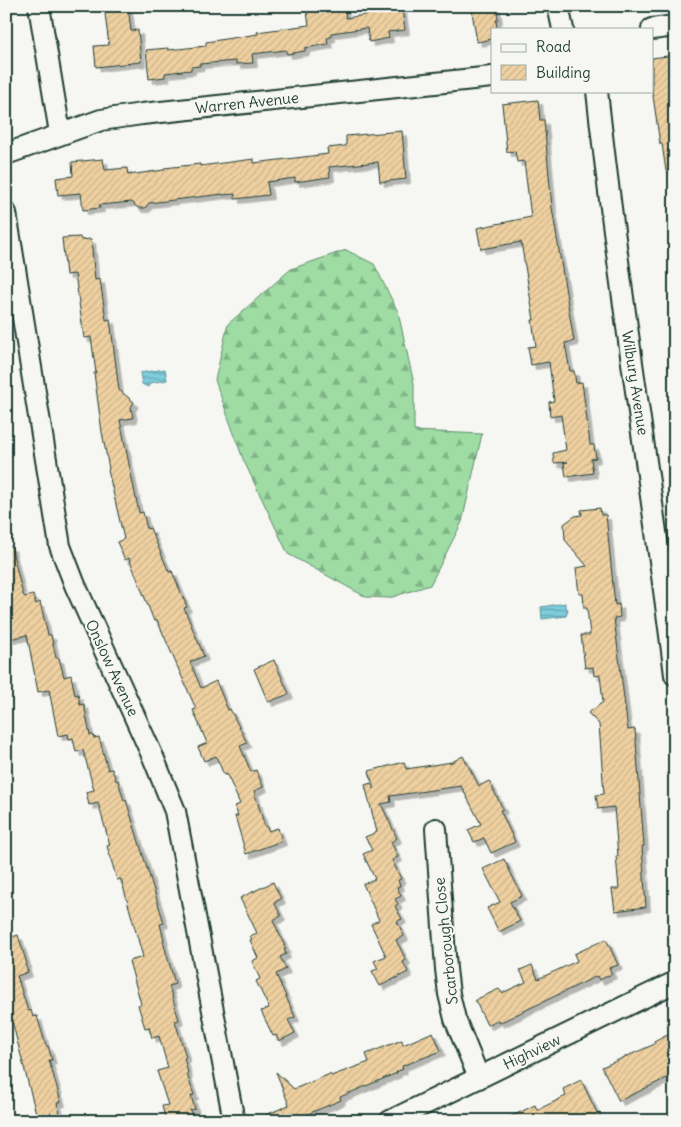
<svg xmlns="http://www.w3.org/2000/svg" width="681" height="1127" font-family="Delius,sans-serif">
<defs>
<pattern id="forest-firs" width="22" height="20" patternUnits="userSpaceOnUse" patternTransform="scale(1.25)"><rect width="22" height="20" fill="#9edca4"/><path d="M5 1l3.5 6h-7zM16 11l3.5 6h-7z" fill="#80b486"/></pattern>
<pattern id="water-rules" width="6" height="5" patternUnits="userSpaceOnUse" patternTransform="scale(1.25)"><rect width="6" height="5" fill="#7eccdc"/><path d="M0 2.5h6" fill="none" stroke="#67a7b3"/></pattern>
<pattern id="building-hatch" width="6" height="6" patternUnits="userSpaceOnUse" patternTransform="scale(1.25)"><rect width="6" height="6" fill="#efd0a1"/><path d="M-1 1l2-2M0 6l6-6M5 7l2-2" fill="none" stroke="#ccb48b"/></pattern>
<filter id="shadow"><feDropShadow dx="4.5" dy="4.5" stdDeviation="0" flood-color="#0004"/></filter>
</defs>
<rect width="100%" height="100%" fill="#f6f6f2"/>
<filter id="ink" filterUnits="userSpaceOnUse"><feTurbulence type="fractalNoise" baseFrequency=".02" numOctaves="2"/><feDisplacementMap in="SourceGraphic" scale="10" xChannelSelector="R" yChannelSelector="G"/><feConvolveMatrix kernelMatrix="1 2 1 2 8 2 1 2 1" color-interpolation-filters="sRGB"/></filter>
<g filter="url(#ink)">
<!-- forest -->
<path fill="url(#forest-firs)" stroke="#5e8c6c" d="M346 250 374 264 398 312 414 384V431L482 434 462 522 430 585 389 598 366 597 288 554 243 459 215 380 228 324 291 269Z"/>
<!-- water -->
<path fill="url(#water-rules)" stroke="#589399" d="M165 369 167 380 150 383 148 387 142 384 140 373Z
M565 603V607L568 609 566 616 542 619 541 607Z"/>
<!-- building -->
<path fill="url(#building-hatch)" stroke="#1f3d34" filter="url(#shadow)" d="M104 6H128L131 31 138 30 141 62 96 67 94 46 109 45Z
M306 6H344L346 18 402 9 405 30 388 32 389 38 369 42 367 28 331 33V37L327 38 328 44 305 48V51L287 54 286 50 252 54 253 63 236 64V61L199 64 200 66 191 67V70L165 73V77L149 79 146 50 168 48V50L206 46V42L258 34 257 32 309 25Z
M471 6H496L498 19 496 20 497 29H492V39L477 42Z
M675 55V170L666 171 662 144H660L652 89V58Z
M538 100 540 120H544L552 208 574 341 565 343 570 371H574L576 383 582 382 589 436 590 445H594L596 458 591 459 593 473 566 477 564 463 568 462 554 463 553 453 566 450 561 415 550 417 549 402 554 401 549 362 531 365 528 347 536 346 532 320H534L521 242 481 249 477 228 531 217 524 161 517 162 515 151 507 152 502 104Z
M402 131 406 179 380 182 378 162 329 167 330 177 295 182V178L267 182 269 195 235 199V194L223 195V194L149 203 145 208H138L132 202 99 205 100 208 83 210 81 193 58 195 56 178 73 176 72 162 103 159 105 170 127 168 128 175 164 170V168L200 164V166L254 159V163L328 154 327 148 346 146V136Z
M80 237 81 240 91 239 95 280 100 279 106 320 110 319 119 390 134 402 131 407 133 418 120 420 139 513 143 512 147 529 150 528 169 572 172 571 187 607 184 608 204 656 190 662 201 688 216 681 228 710 230 709 247 743 240 746 251 772 256 770 263 787 254 791 265 827 267 826 268 831 278 828 282 841 246 854 235 816H238L235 806 240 804 227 774 224 775 216 756 204 761 198 747 207 743 193 710 196 709 157 620 154 621 129 558 125 560 117 542 124 539 108 470 109 469 102 432 94 373H96L91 337 84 338 75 274 66 275 62 238Z
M600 508 601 515H606L615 605 619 604 620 617 614 618 628 730 635 729 644 846H642L646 907 615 911 612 889H619L616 856H618L614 807 598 809 596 795 604 794 599 724 588 713 603 702 600 675 594 676 593 667 585 668 581 635H590L587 608H584L583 594H579L576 568 587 566 565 540 564 524 575 516 582 515 581 510Z
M11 546 23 595 25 597 33 595 36 604 40 602 48 635H51L56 658H59L64 677 71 675 75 695 78 694 80 705 84 704 90 735H93L94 738 99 737 108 770 112 769 116 781 118 780 124 801 126 800 164 923 160 924 164 940 163 941 175 984 169 986 179 1020 175 1021 186 1057 184 1058 188 1073 187 1074 194 1095 191 1096 195 1109 190 1110 194 1121H166L162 1106 168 1105 157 1071 168 1068 159 1036 152 1038 149 1027 145 1028 138 1005 141 1004 129 961 143 957 121 879 117 880 107 846 110 845 98 803 89 805 86 792 94 790 83 750 76 752 73 738 69 739 68 734 58 736 49 690 38 692 27 635 10 639 6 625V547Z
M274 660 289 694 268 702 254 669Z
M463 756 479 786 489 781 503 809 500 810 515 842 491 853 484 838 474 842 468 830 481 824 461 786 390 796 391 802 381 804 397 838 391 842 398 857 392 860 401 879 398 880 400 886 397 887 401 896 395 899 398 904 395 906 402 919 397 921 404 936 396 940 406 960 403 962 408 972 380 986 372 971 378 969 374 961 386 956 371 924 379 920 363 884 375 879 363 854 372 850 365 837 377 832 365 785 371 783 374 789 369 771 404 762 406 769 452 762Z
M504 859 522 896 510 902 520 921 499 932 487 908 500 902 483 869Z
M273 882 281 899 275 902V904L281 916 273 920 286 949H284L286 954 280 957 286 969 276 974 295 1017 288 1020 295 1033 279 1041 276 1035 273 1036 261 1011 269 1008 256 981 260 979 252 961 258 958 250 940 252 939 250 936 257 933 240 898Z
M18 935 27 964H25L28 972 17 976 28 1011 31 1010 33 1017 37 1016 46 1046H48L52 1060H49L61 1102 57 1103 62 1121H38L6 998V939Z
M606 939 618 965 609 968 612 974 599 980 597 976 499 1023 498 1020 487 1025 475 1000 499 989 502 993 526 982 520 970 532 965 538 979 577 961 574 954Z
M433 1032 441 1051 402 1066 403 1069 396 1072 397 1073 340 1097 341 1100 291 1121H252L289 1105 276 1072 294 1089 330 1074 331 1076 369 1062 366 1054 402 1040 403 1045Z
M669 1034 670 1037 675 1035V1074L619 1101 602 1067 655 1044 654 1042Z
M581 1080 601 1121H502L535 1105 537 1110 566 1096 563 1089Z"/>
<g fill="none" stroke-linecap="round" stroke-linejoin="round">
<defs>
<path id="minor" d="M39 6 60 133
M558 6 563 29
M652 29 675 26
M597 91C618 287 651 480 675 675
M6 154 101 120 142 114 492 77
M6 213 60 546 75 585 153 757 175 811 234 1121
M436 829 446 969 449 994 455 1019 479 1078
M390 1121 675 982"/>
</defs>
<!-- minor casing -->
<use href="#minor" stroke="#1f3d34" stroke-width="24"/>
<!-- minor -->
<use href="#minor" stroke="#f6f6f2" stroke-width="20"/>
</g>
</g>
<g text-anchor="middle" stroke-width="4.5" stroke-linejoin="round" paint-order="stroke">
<!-- street labels -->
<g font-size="15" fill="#1f3d34" stroke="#f6f6f2">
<text transform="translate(247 103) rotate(-6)" y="5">Warren Avenue</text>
<text transform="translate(635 383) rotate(81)" y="5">Wilbury Avenue</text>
<text transform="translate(112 668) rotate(65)" y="5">Onslow Avenue</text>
<text transform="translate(446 941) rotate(-96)" y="5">Scarborough Close</text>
<text transform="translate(532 1052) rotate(-26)" y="5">Highview</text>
</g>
</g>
<!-- margin -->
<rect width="681" height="1127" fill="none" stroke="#f6f6f2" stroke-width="25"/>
<rect x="12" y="12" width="656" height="1102" fill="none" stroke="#1f3d34" stroke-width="2" filter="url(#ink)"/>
<!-- legend -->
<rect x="491" y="28" width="162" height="65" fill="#f6f6f2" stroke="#a0aca6"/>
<rect x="501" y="44" width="25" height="8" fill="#f6f6f2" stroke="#a0aca6"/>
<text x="536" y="52" font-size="15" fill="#1f3d34">Road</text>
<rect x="501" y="65" width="25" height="15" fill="url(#building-hatch)" stroke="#a0aca6"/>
<text x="536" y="78" font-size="15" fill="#1f3d34">Building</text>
</svg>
